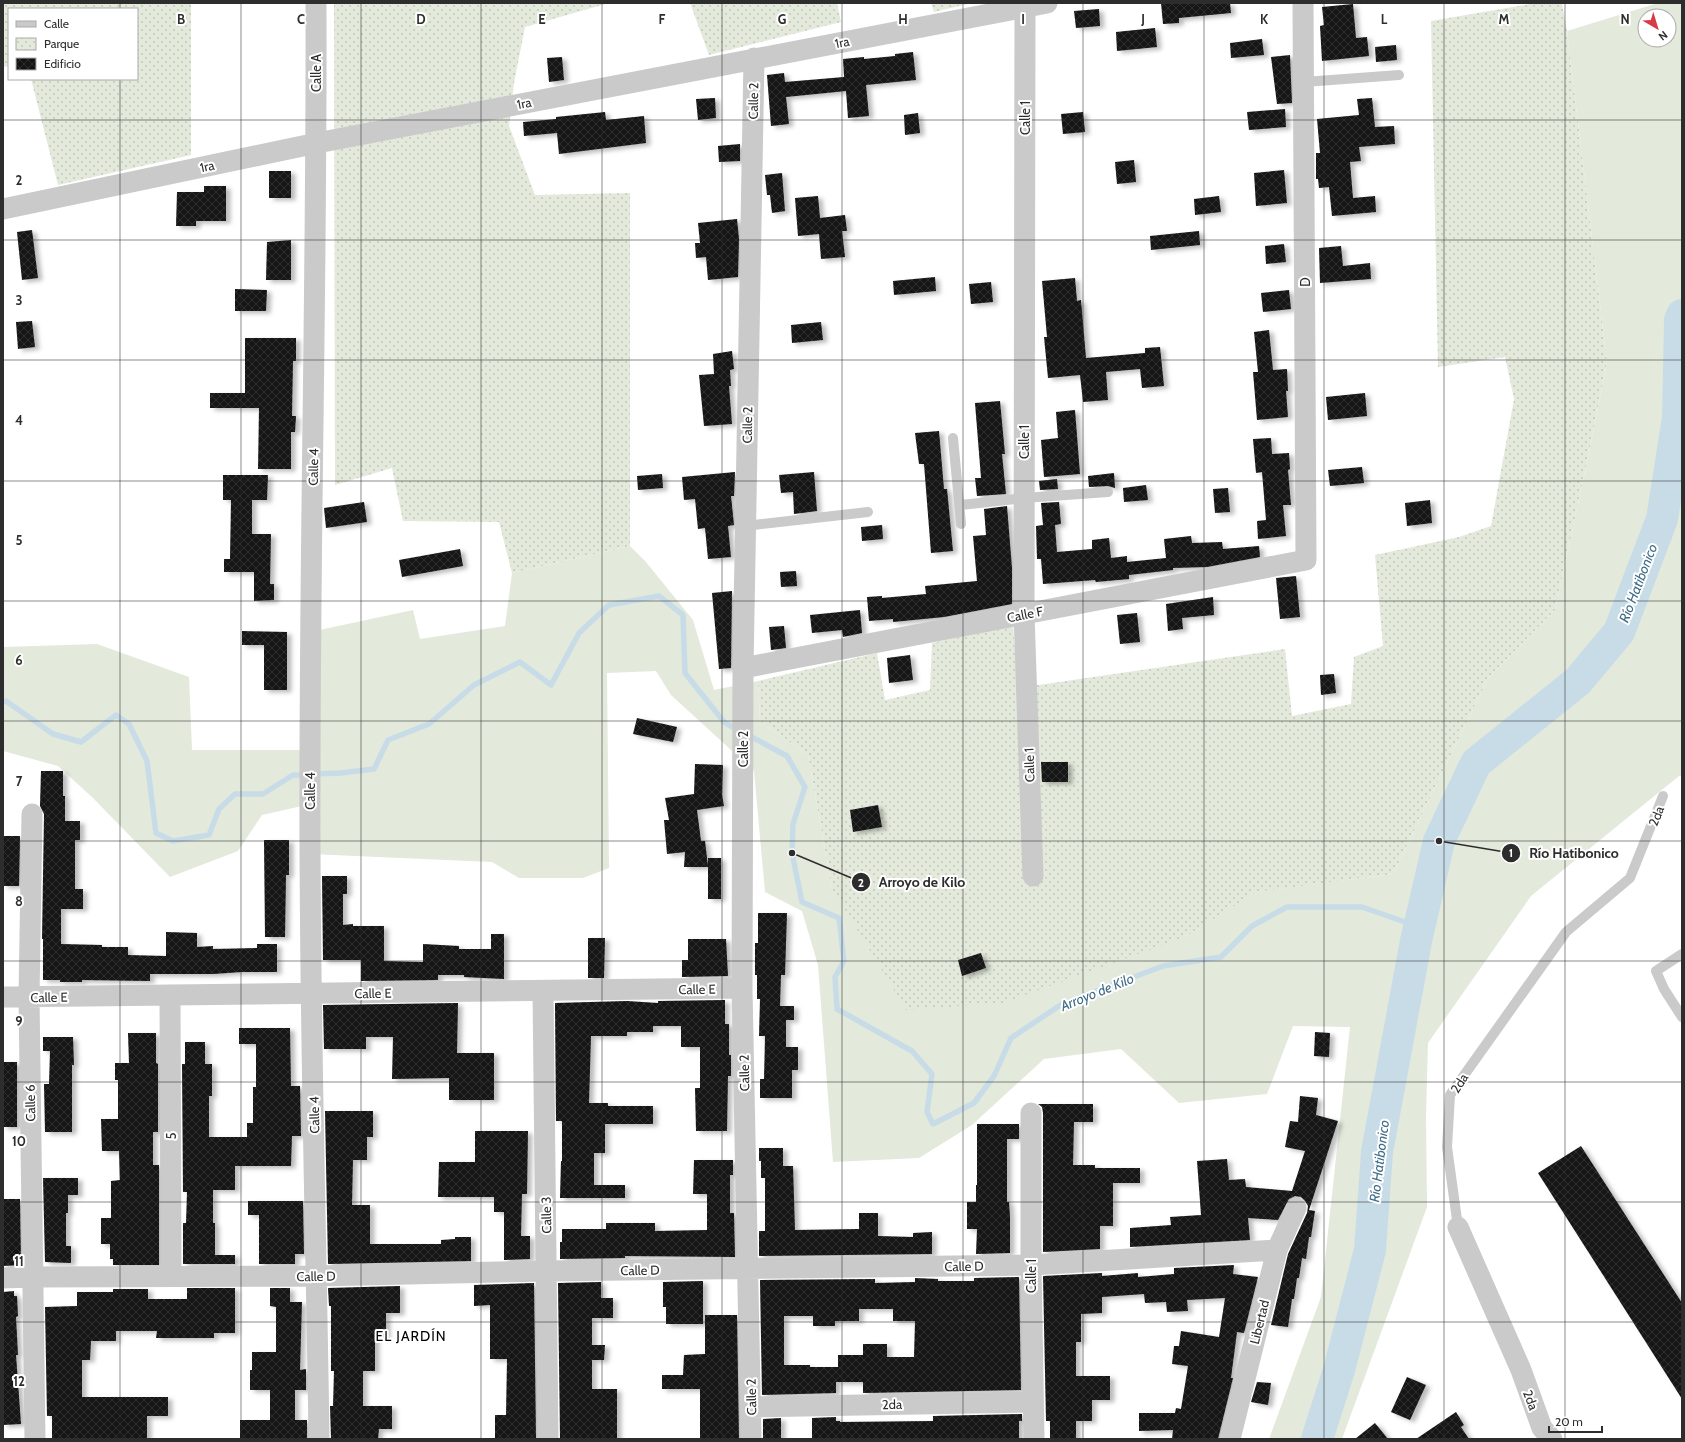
<svg xmlns="http://www.w3.org/2000/svg" width="1685" height="1442" font-family="Cabin,sans-serif">
<defs>
<pattern id="park-dots" width="8" height="8" patternUnits="userSpaceOnUse"><rect width="8" height="8" fill="#e3e9db"/><path d="M2 2h.1M6 6h.1" fill="none" stroke="#c3c8bc" stroke-width="1.8" stroke-linecap="round"/></pattern>
<pattern id="building-cross-hatch" width="8" height="8" patternUnits="userSpaceOnUse"><rect width="8" height="8" fill="#141414"/><path d="M0 0l8 8M0 8l8-8" fill="none" stroke="#2e2e2e"/></pattern>
<filter id="shadow"><feDropShadow dx="4.5" dy="2.5" stdDeviation="2" flood-color="#0004"/></filter>
</defs>
<rect width="100%" height="100%" fill="#fff"/>
<!-- grass -->
<path fill="#e3e9db" fill-rule="evenodd" d="M1658 3H1682V776H1679L1531 896 1428 1043 1426 1116 1427 1207 1342 1439H1269L1321 1297 1350 1027 1293 1026 1267 1094 1179 1103 1121 1049 1044 1059 972 1125 919 1158 833 1162 818 965 802 911 765 892 754 771 671 695 656 671 607 673 609 868 583 878H519L492 862 310 854 302 806 262 815 238 851 170 877 93 798 58 766 3 751V647L97 644 189 677 192 750H302L310 632 413 610 420 639 505 626 512 573 630 546 646 562 693 620 714 690 758 681 760 721 808 755 832 888 1185 937 1255 892 1393 874 1488 678 1555 610 1586 467 1607 362 1567 31ZM1645 16H1669V40H1645Z"/>
<!-- park -->
<path fill="url(#park-dots)" d="M3 3H191V155L58 185 31 79H137V9H9V66L3 67Z
M334 3H609L525 27 514 83 509 126 535 195 630 193V546L512 573 499 522 403 521 392 468 335 485Z
M690 3H837L841 22 709 55Z
M931 3H972L934 12Z
M1536 3H1562L1567 31 1607 362 1586 467 1555 610 1488 678 1393 874 1256 892 1185 937 1003 1003 906 1010 832 888 808 755 760 721 758 681 877 653 885 700 930 690 932 643 1013 625 1018 688 1285 649 1292 716 1351 704 1354 657 1383 646 1375 555 1459 537 1491 526 1514 399 1505 357 1438 367 1431 21Z"/>
<g fill="none" stroke-linecap="round" stroke-linejoin="round">
<!-- stream -->
<path stroke="#c8dce8" stroke-width="5.5" d="M1671 461 1682 467
M3 702 6 701 53 734 81 742 116 715 129 724 147 761 156 833 173 841 209 835 219 809 235 794H263L293 775H306
M748 735 787 756 805 787 793 824 792 853 802 902 839 918 844 961 835 977 837 1009 912 1051 932 1074 927 1112 933 1124 974 1103 994 1076 1011 1038 1062 1004 1163 966 1221 957 1252 926 1287 907H1362L1419 927
M314 774 341 773 374 769 388 740 429 724 474 685 520 662 551 685 579 633 609 605 659 596 683 615 685 673 724 722 738 730"/>
<!-- river -->
<path stroke="#c8dce8" stroke-width="32" d="M1317 1439 1339 1370 1370 1250 1377 1152 1416 941 1439 841 1476 763 1578 681 1619 632 1662 519 1678 418 1680 320 1682 315"/>
</g>
<!-- building -->
<path fill="url(#building-cross-hatch)" fill-rule="evenodd" filter="url(#shadow)" d="M1161 3H1230L1231 13 1179 18V23L1163 24Z
M1353 4 1356 38 1367 37 1369 56 1322 61 1320 26 1324 25 1322 7Z
M1099 9 1100 26 1076 28 1074 11Z
M1155 28 1157 47 1117 51 1116 32Z
M1262 39 1264 55 1231 58 1230 43Z
M1396 45 1397 60 1376 62 1375 47Z
M913 52 916 80 866 85 869 116 848 118 846 91 786 97 789 124 771 126 767 75 784 73 785 82 844 77 843 59 864 57V59L895 56V54Z
M1290 55 1292 103 1277 104 1271 57Z
M562 57 564 80 549 82 547 58Z
M715 98 716 118 698 120 696 99Z
M1372 98 1375 127 1394 126 1395 144 1359 147 1361 161 1350 162 1353 198 1375 196 1376 212 1332 216 1329 187 1319 188 1318 179H1316V153H1320L1317 119 1359 115 1357 99Z
M1285 109 1286 127 1249 130 1247 112Z
M605 112 606 120 644 116 646 143 559 154 557 133 524 136 523 122 556 119V117Z
M1083 112 1085 132 1063 134 1061 114Z
M918 113 920 133 905 135 904 115Z
M740 144V161L719 162 718 146Z
M1134 160 1136 182 1117 184 1115 162Z
M1284 170 1287 203 1256 206 1254 173Z
M269 171H291V198H269Z
M782 173 785 211 772 213 770 195H767L765 175Z
M204 186H226V221H196V226H176L177 192H204Z
M818 196 820 218 845 215 847 231H842L845 257 821 259 819 234 798 236 795 198Z
M1219 196 1221 212 1195 215 1194 199Z
M737 219 739 239 738 277 708 280 706 257 696 258 695 243H700L698 223Z
M32 230 38 278 22 280 17 232Z
M1199 231 1200 245 1151 250 1150 236Z
M291 240V280H266L267 242Z
M1284 244 1286 262 1266 264 1265 246Z
M1341 246 1343 266 1370 263 1371 279 1320 283 1319 248Z
M935 277 936 291 894 295 893 281Z
M1075 278 1077 301 1081 300 1086 358 1145 353V348L1160 347 1164 386 1142 388 1140 369 1106 372 1108 400 1083 402 1080 375 1048 378 1044 337H1047L1042 281Z
M991 282 993 302 971 304 969 284Z
M235 289 267 290 266 311H235Z
M1289 290 1291 309 1263 312 1261 293Z
M32 321 35 347 18 349 16 322Z
M821 322 823 340 792 343 791 325Z
M1269 330 1273 370 1287 369 1288 391H1286L1288 417 1257 420 1253 372H1258L1254 332Z
M245 338H296V361H293L292 416H296L295 432H291V469H258L259 408H210V393H245Z
M732 351 734 369 730 370 731 386H729L732 424 704 426 699 375 714 374 713 354Z
M1365 393 1367 416 1328 420 1326 397Z
M1000 401 1005 454H1002L1006 494 977 496 975 478H981L975 403Z
M1075 410 1080 474 1044 477 1041 440 1058 438 1056 412Z
M939 431 944 489H947L953 551 931 553 924 464H919L915 433Z
M1271 438 1272 454 1289 453 1290 469 1288 470 1291 505H1283L1286 536 1258 539 1257 521 1266 520 1262 472 1256 473 1253 439Z
M1362 467 1364 483 1330 486 1328 470Z
M735 472 734 496H731L734 525 728 526 731 557 708 559 705 528 698 529 695 499 684 500 682 477Z
M814 472 817 511 794 514 793 492 781 493 779 475Z
M1114 473 1115 488 1108 486 1089 487 1088 476Z
M662 474 663 488 638 490 637 476Z
M223 475H268L267 500H252V534H271L270 584H274V600L254 601V572H224V559H230L231 500H223Z
M1057 479 1058 489 1040 490 1039 481Z
M1146 485 1148 500 1124 502 1123 488Z
M1228 488 1230 512 1215 513 1213 489Z
M1430 500 1432 523 1407 526 1405 503Z
M364 502 367 522 326 528 324 508Z
M1059 502 1061 524 1055 525 1057 552 1092 549V540L1109 538 1111 558 1127 556V562L1166 558 1164 539 1191 536 1192 543 1222 542 1223 549 1259 546 1260 557 1207 567 1173 568V570L1129 575V579L1096 582 1095 580 1043 584 1041 559H1037L1036 526 1043 525 1041 503Z
M1007 506 1012 568V604L944 617 893 622V619L869 621 867 597 882 596V598L926 594 925 586 977 581 973 536 986 535 984 509Z
M882 525 883 539 862 541 861 527Z
M460 549 463 566 402 577 399 560Z
M796 571 797 586 781 587 780 572Z
M1296 576 1300 617 1280 619 1276 578Z
M732 591 731 668 719 669 712 593Z
M1213 597 1214 615 1182 618 1183 629 1168 631 1166 604Z
M860 610 862 633 843 637 842 630 812 633 810 615Z
M1137 613 1140 642 1120 644 1117 615Z
M784 626 786 648 771 650 769 627Z
M242 631 287 632V690H264V645H242Z
M910 655 913 680 889 683 887 658Z
M1334 674 1336 693 1321 695 1320 675Z
M637 718 677 727 673 742 633 734Z
M1041 762H1068V782H1042Z
M695 764 723 765 722 795 724 806 697 810 701 841H705L708 866V858H721V899H708V867H684L685 852 667 854 664 820H669L665 798 694 794Z
M41 771H63V796H65V821H80V840H75V889H83V909H61V944L102 945V947H128V955L166 956V932L197 933V947L213 946V949L257 948V944H277V972H242L213 974H150V981L82 980V982H60V980H43V939H42L44 814 40 806Z
M878 805 882 827 853 832 850 810Z
M3 836H20L19 886H3Z
M264 840H289V875H286L285 937H265Z
M322 876H347V894H343V925L353 924V926H384V961L423 962V944L459 946V949H491V934H504V979L464 977V975H438V980L361 981V960H323Z
M758 913H787L785 975H781L780 1006H794V1020H786V1047H798V1070H792V1098H760V1079H764L765 1036H759L760 999H757V975H755V943H758Z
M588 938H605L604 978H588Z
M688 939H726L728 976 682 977V960H688Z
M981 953 986 968 962 976 958 960Z
M725 1000V1024H729V1055H731V1076H728L727 1131H696L695 1088H700V1047H681V1026H653V1032H627V1036H591L589 1103H608V1106H653V1124H605V1153H594V1185H625V1198H560L561 1161H562V1121H556L555 1003 627 1001 658 1003V1001Z
M458 1003 457 1053H494V1100H449V1078L392 1079 393 1037H366V1049H324L323 1005Z
M239 1028H290L291 1086H300L301 1136H292L291 1166H235V1190H213V1223H215V1255H235V1264H183V1223H186L187 1192H183L182 1064H185V1042H205V1064H212V1096H209V1137H247V1123H253V1087H256V1044H239Z
M1315 1032 1330 1033 1329 1057 1314 1056Z
M128 1033H156V1063L158 1064V1132H153V1165H159V1265H113V1259H110V1244H101V1218H111V1181L120 1180 119 1151H102L101 1119H118V1080H115V1063H129Z
M43 1037H73L74 1065H72V1132H45L44 1084H49L50 1051H43Z
M3 1062H17V1127H3Z
M1300 1096 1318 1098 1316 1115 1338 1121 1309 1210 1315 1211 1311 1237H1309L1306 1259 1302 1258 1299 1278H1297L1294 1299H1292L1288 1327 1271 1325 1288 1254 1307 1213 1308 1206 1305 1201 1301 1197 1295 1196 1289 1199 1278 1220 1248 1218 1250 1240 1130 1247V1228L1171 1225 1170 1217 1201 1215 1197 1161 1227 1159 1229 1180 1245 1179 1246 1187 1292 1191 1305 1151 1285 1147 1290 1121 1298 1122Z
M1038 1104H1093V1122H1074L1073 1165H1095V1168H1140V1183H1113V1226H1100V1249L1043 1252V1113L1042 1107Z
M325 1111H373V1137H367V1160H353L352 1205H370V1244H441V1240L455 1239V1237H471V1261L328 1264Z
M977 1124H1019V1139H1007V1202H1009L1010 1217V1253L976 1254 977 1229H967V1202H976V1185H977Z
M475 1131H528L527 1194H522L521 1236H530V1259L504 1260V1212H494V1197H438L439 1162H475Z
M1581 1146 1682 1303V1399L1538 1173Z
M759 1148H783V1166H793L795 1230 859 1229V1213H878V1236L913 1237V1233L932 1232V1254L759 1256V1231H765V1178H761V1161H759Z
M694 1160H733V1175H730V1213H734L735 1257 625 1256V1258L560 1259V1242H562V1229H606V1223H655V1231L707 1230V1194H693Z
M43 1178H78V1195H68V1213H66V1246H71V1263L45 1262Z
M3 1199H20L21 1265 3 1266Z
M248 1201H303L304 1254H295V1264H259V1215H248Z
M1234 1265 1233 1274 1258 1277 1244 1333 1237 1332 1231 1378H1233L1218 1439H1172L1173 1430 1139 1431V1413H1175L1176 1408 1181 1409 1188 1366 1172 1364 1174 1346H1179L1181 1331 1219 1337 1225 1298 1187 1300 1188 1311 1167 1312 1166 1302 1145 1303 1144 1294 1102 1297V1313L1081 1314V1342H1076V1376H1110V1400H1092V1421H1076V1439H1050V1421H1046L1043 1276 1102 1273V1276L1138 1273V1277L1174 1274V1268Z
M1019 1277 1021 1390 863 1393V1382H836V1393L762 1395 760 1280 875 1279V1283L915 1282V1278L938 1279V1281H974V1278ZM859 1309H893V1321H915L914 1357H887V1344H863V1355H838V1367H810V1365H784V1316H813V1326H835V1321H859Z
M703 1281V1324H666V1307H663V1282Z
M601 1282V1298H613V1318H592V1345H605L604 1360H592V1389H617V1439H560L558 1283Z
M534 1283 536 1439H495V1415H506L507 1359H490V1305L474 1306V1285Z
M400 1286V1313H386V1337H375V1371H363V1406H392V1429H379L378 1439H331L330 1406H333L334 1371H331V1306H329L328 1288Z
M187 1288H235V1333H214V1338H156L157 1331H116V1341H91L90 1360H82V1397H168V1416H147V1439H52V1416H47L45 1307 77 1306V1292H113V1289H148V1299H187Z
M270 1288H290V1302H302L300 1370 306 1369V1390H295V1420H307V1439H240V1420H270V1390H250V1370H252V1352H276V1307L270 1306Z
M14 1291V1296H17L18 1316 16 1317 18 1355H16L21 1424 3 1425V1292Z
M705 1315H737L739 1439H700V1389H662V1375H683L684 1355 705 1354Z
M1407 1377 1426 1385 1410 1420 1391 1412Z
M1257 1382 1271 1383 1268 1405 1251 1402Z
M1456 1412 1464 1425 1461 1427 1469 1439H1416Z
M1022 1414V1421H1019V1439H812V1418L836 1417V1421H840V1422L933 1421V1416Z
M781 1418V1439H763V1419Z
M1375 1423 1388 1439H1355Z"/>
<g fill="none" stroke-linecap="round" stroke-linejoin="round">
<!-- service -->
<path stroke="#cacaca" stroke-width="10" d="M1304 82 1399 75
M953 438 961 524
M961 505 1024 498 1108 492
M745 526 868 512
M1682 954 1656 971 1664 989 1682 1017
M1458 1227 1447 1147 1450 1095 1566 932 1630 878 1663 796"/>
<!-- minor -->
<path stroke="#cacaca" stroke-width="21" d="M316 3C317 263 310 523 310 782 309 1001 316 1220 319 1439
M1025 7 1024 614 1033 876
M3 209 317 143 1047 3
M743 668 1306 560 1303 3
M32 814 29 997 35 1439
M543 991 548 1439
M170 995 171 1276
M3 997 742 988
M1031 1113V1265L1034 1439
M1458 1227 1521 1370 1542 1428 1552 1439
M3 1278 32 1277 317 1276 547 1271 1031 1265 1277 1250
M751 1407 1032 1402
M751 1439 742 988 743 668 754 58
M1230 1439 1277 1250 1296 1208"/>
</g>
<!-- grid -->
<path fill="none" stroke="#2d2d2d" stroke-width="1" stroke-opacity="0.55" d="M120 3V9M241 3V1439M361 3V1439M481 3V1439M602 3V1439M722 3V1439M842 3V1439M963 3V1439M1083 3V1439M1204 3V1439M1324 3V1439M1444 3V1439M1565 3V1439M120 79V1439M3 120H1682M3 240H1682M3 360H1682M3 481H1682M3 601H1682M3 721H1682M3 841H1682M3 961H1682M3 1082H1682M3 1202H1682M3 1322H1682"/>
<g text-anchor="middle" stroke-width="4" stroke-linejoin="round" paint-order="stroke">
<!-- street labels -->
<g font-size="13" fill="#2d2d2d" stroke="#fff">
<text transform="translate(842 42) rotate(-11)" y="5">1ra</text>
<text transform="translate(316 73) rotate(-90)" y="5">Calle A</text>
<text transform="translate(753 101) rotate(-89)" y="5">Calle 2</text>
<text transform="translate(524 103) rotate(-11)" y="5">1ra</text>
<text transform="translate(1025 118) rotate(-90)" y="5">Calle 1</text>
<text transform="translate(207 166) rotate(-12)" y="5">1ra</text>
<text transform="translate(1305 282) rotate(-90)" y="5">D</text>
<text transform="translate(747 425) rotate(-89)" y="5">Calle 2</text>
<text transform="translate(1024 442) rotate(-90)" y="5">Calle 1</text>
<text transform="translate(313 467) rotate(-89)" y="5">Calle 4</text>
<text transform="translate(1025 614) rotate(-11)" y="5">Calle F</text>
<text transform="translate(743 749) rotate(-90)" y="5">Calle 2</text>
<text transform="translate(1029 765) rotate(-92)" y="5">Calle 1</text>
<text transform="translate(310 791) rotate(-90)" y="5">Calle 4</text>
<text transform="translate(1656 816) rotate(-68)" y="5">2da</text>
<text transform="translate(697 989) rotate(-1)" y="5">Calle E</text>
<text transform="translate(373 993) rotate(-1)" y="5">Calle E</text>
<text transform="translate(49 997) rotate(-1)" y="5">Calle E</text>
<text transform="translate(744 1073) rotate(-91)" y="5">Calle 2</text>
<text transform="translate(1459 1083) rotate(-57)" y="5">2da</text>
<text transform="translate(30 1103) rotate(-91)" y="5">Calle 6</text>
<text transform="translate(314 1115) rotate(-91)" y="5">Calle 4</text>
<text transform="translate(171 1136) rotate(-90)" y="5">5</text>
<text transform="translate(546 1215) rotate(-91)" y="5">Calle 3</text>
<text transform="translate(964 1266) rotate(-1)" y="5">Calle D</text>
<text transform="translate(640 1270) rotate(-1)" y="5">Calle D</text>
<text transform="translate(316 1276) rotate(-1)" y="5">Calle D</text>
<text transform="translate(1031 1276) rotate(-90)" y="5">Calle 1</text>
<text transform="translate(1259 1322) rotate(-76)" y="5">Libertad</text>
<text transform="translate(751 1397) rotate(-91)" y="5">Calle 2</text>
<text transform="translate(1531 1400) rotate(70)" y="5">2da</text>
<text transform="translate(892 1404) rotate(-1)" y="5">2da</text>
</g>
<!-- water labels -->
<g font-size="14" font-style="italic" fill="#416d88" stroke="#fff">
<text transform="translate(1638 583) rotate(-69)" y="5">Río Hatibonico</text>
<text transform="translate(1097 992) rotate(-22)" y="5">Arroyo de Kilo</text>
<text transform="translate(1379 1161) rotate(-83)" y="5">Río Hatibonico</text>
</g>
<!-- neighbourhood labels -->
<g font-size="14" letter-spacing="1" fill="#000" stroke="#fff">
<text x="411" y="1341">EL JARDÍN</text>
</g>
</g>
<g font-size="13" text-anchor="middle" font-weight="bold" fill="#2d2d2d" stroke="#fff" stroke-width="4" stroke-linejoin="round" paint-order="stroke">
<text x="181" y="24">B</text>
<text x="301" y="24">C</text>
<text x="421" y="24">D</text>
<text x="542" y="24">E</text>
<text x="662" y="24">F</text>
<text x="782" y="24">G</text>
<text x="903" y="24">H</text>
<text x="1023" y="24">I</text>
<text x="1143" y="24">J</text>
<text x="1264" y="24">K</text>
<text x="1384" y="24">L</text>
<text x="1504" y="24">M</text>
<text x="1625" y="24">N</text>
<text x="19" y="185">2</text>
<text x="19" y="305">3</text>
<text x="19" y="425">4</text>
<text x="19" y="545">5</text>
<text x="19" y="665">6</text>
<text x="19" y="786">7</text>
<text x="19" y="906">8</text>
<text x="19" y="1026">9</text>
<text x="19" y="1146">10</text>
<text x="19" y="1266">11</text>
<text x="19" y="1386">12</text>
</g>
<!-- callouts -->
<path fill="none" stroke="#2d2d2d" stroke-width="1.5" d="M1439 841L1511 853M792 853L861 882"/>
<g fill="#2d2d2d" stroke="#fff" stroke-width="1.5">
<circle cx="1439" cy="841" r="4"/>
<circle cx="792" cy="853" r="4"/>
<circle cx="1511" cy="853" r="10"/>
<circle cx="861" cy="882" r="10"/>
</g>
<g font-size="12" text-anchor="middle" font-weight="bold" fill="#fff">
<text x="1511" y="857">1</text>
<text x="861" y="887">2</text>
</g>
<g font-size="14" text-anchor="middle" font-weight="bold" fill="#2d2d2d" stroke="#fff" stroke-width="4" stroke-linejoin="round" paint-order="stroke">
<text x="1574" y="858">Río Hatibonico</text>
<text x="922" y="887">Arroyo de Kilo</text>
</g>
<!-- border -->
<rect width="1685" height="1442" fill="none" stroke="#2d2d2d" stroke-width="8"/>
<!-- legend -->
<rect x="8" y="8" width="130" height="72" fill="#ffffff" stroke="#ababab"/>
<rect x="16" y="21" width="20" height="6" fill="#cacaca" stroke="#ababab"/>
<text x="44" y="28" font-size="12" fill="#2d2d2d">Calle</text>
<rect x="16" y="38" width="20" height="12" fill="url(#park-dots)" stroke="#ababab"/>
<text x="44" y="48" font-size="12" fill="#2d2d2d">Parque</text>
<rect x="16" y="58" width="20" height="12" fill="url(#building-cross-hatch)" stroke="#ababab"/>
<text x="44" y="68" font-size="12" fill="#2d2d2d">Edificio</text>
<!-- north arrow -->
<g transform="translate(1657 28) rotate(142)"><circle r="19" fill="#ffffff" stroke="#ababab"/>
<path d="M0-3L7 15L0 10L-7 15Z" fill="#d73b46"/>
<text y="-6" font-size="11" font-weight="bold" text-anchor="middle" fill="#2d2d2d">N</text>
</g>
<!-- scale -->
<path d="M1549 1426v6h53v-6" fill="none" stroke="#2d2d2d" stroke-width="2"/>
<text x="1555" y="1426" font-size="12" fill="#2d2d2d" stroke="#ffffff" stroke-width="3" paint-order="stroke">20 m</text>
</svg>
